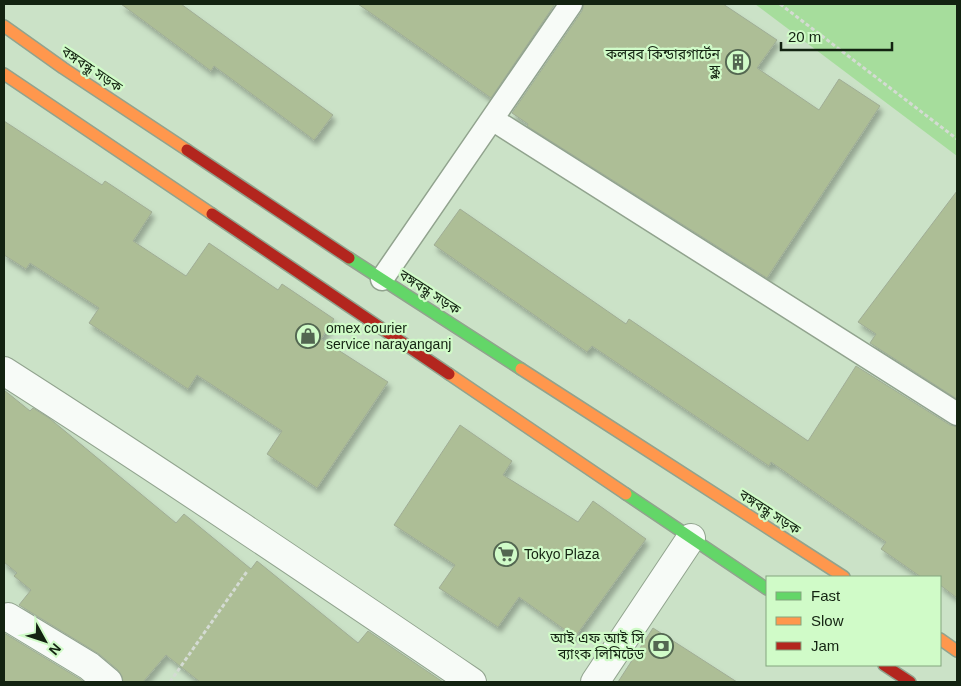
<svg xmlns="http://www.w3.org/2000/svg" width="961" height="686" font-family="Arial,'Noto Sans Bengali',sans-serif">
<defs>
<filter id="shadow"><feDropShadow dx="3" dy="5.5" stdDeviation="2.5" flood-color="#0004"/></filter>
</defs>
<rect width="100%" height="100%" fill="#cbe2c7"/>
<!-- green -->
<path fill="#a6dd9c" d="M755 4H957V156Z"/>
<!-- building -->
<path fill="#adbe96" stroke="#a0ad96" filter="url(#shadow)" d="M121 4H181L333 115 314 140 214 66 211 71Z
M358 4H555L491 98Z
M584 4H723L777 40 757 68 819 110 839 79 880 106 767 278 527 126 528 124 512 113 582 11Z
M4 121 102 185 105 181 152 212 133 241 186 276 209 243 278 290 282 284 334 319 321 339 388 382 317 488 267 454 282 431 197 375 188 389 89 323 99 308 30 263 26 269 4 255Z
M957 191V399L870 343 876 334 858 322Z
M460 209 626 324 629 319 808 441 856 366 950 425 957 427V598L940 585V577H921L881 549 886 542 771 462 769 466 592 346 587 352 434 245Z
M4 390 30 411 33 408 49 418 176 523 184 514 251 569 257 561 358 643 368 631 443 682H200L166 655 143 682H123L122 676 118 670 99 654 19 605 31 590 14 576 17 573 4 562Z
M460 425 512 461 503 475 578 522 593 501 646 539 575 637 519 597 498 627 439 588 455 565 394 525Z
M653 628 737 682H618Z
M4 633 80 679 84 682H4Z"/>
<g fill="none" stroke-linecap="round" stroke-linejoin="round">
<defs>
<path id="lane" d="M492 119 957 414
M382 279 571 4"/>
<path id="street" d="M4 371C162 472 317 577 472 682
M8 617 89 666 108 682
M595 682 691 538"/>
<path id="fast" d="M349 258 521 369
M626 494 767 589"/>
<path id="slow" d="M4 26 63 68 187 150
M4 74 212 214
M521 369 844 577
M449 374 626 494
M940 639 957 651"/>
<path id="jam" d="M187 150 349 258
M212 214 449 374
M884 665 910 682"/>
</defs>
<!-- lane casing -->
<use href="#lane" stroke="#91a38e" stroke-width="25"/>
<!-- street casing -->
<use href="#street" stroke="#91a38e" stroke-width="30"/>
<!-- fast casing -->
<use href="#fast" stroke="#91a38e" stroke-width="14"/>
<!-- slow casing -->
<use href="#slow" stroke="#91a38e" stroke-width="14"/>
<!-- jam casing -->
<use href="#jam" stroke="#91a38e" stroke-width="14"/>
<!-- path -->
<path stroke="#d4dbd3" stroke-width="3" stroke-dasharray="4 2.5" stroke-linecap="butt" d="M780 4 957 139
M170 682 248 570"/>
<!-- lane -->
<use href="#lane" stroke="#f7fbf7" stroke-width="22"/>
<!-- street -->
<use href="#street" stroke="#f7fbf7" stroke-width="28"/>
<!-- fast -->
<use href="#fast" stroke="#63d668" stroke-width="11"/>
<!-- slow -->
<use href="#slow" stroke="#ff974d" stroke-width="11"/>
<!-- jam -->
<use href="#jam" stroke="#b3261e" stroke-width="11"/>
</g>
<!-- icons -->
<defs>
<symbol id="building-ring" viewBox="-11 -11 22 22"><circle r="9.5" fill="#d0fbc8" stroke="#536651" stroke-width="1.5"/><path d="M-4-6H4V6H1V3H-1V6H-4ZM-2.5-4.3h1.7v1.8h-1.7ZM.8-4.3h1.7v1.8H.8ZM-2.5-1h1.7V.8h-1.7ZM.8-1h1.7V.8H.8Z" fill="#536651"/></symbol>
<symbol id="shop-ring" viewBox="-11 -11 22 22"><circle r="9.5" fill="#d0fbc8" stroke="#536651" stroke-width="1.5"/><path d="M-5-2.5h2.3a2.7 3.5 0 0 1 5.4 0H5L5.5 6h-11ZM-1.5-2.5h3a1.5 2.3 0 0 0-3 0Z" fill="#536651"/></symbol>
<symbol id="supermarket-ring" viewBox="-11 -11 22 22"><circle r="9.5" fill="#d0fbc8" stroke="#536651" stroke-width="1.5"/><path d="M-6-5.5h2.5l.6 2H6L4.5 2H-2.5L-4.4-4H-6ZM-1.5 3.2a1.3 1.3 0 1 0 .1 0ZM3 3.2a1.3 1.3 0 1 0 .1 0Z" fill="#536651"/></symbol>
<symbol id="bank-ring" viewBox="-11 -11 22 22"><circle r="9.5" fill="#d0fbc8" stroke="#536651" stroke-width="1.5"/><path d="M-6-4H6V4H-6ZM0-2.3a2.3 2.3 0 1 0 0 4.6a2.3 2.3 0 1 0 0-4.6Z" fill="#536651"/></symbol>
</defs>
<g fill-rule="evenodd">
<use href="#building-ring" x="724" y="48" width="28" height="28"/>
<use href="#shop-ring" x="294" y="322" width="28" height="28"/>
<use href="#supermarket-ring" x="492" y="540" width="28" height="28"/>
<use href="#bank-ring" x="647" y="632" width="28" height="28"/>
</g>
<g text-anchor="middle" stroke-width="4.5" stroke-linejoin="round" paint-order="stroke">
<!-- poi labels -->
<g font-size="14" fill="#132311" stroke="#d0fbc8" text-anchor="end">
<text x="720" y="59">কলরব কিন্ডারগার্টেন<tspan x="720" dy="16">স্কুল</tspan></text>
<text x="326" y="333" text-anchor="start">omex courier<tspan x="326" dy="16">service narayanganj</tspan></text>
<text x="524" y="559" text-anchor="start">Tokyo Plaza</text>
<text x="644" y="643">আই এফ আই সি<tspan x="644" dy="16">ব্যাংক লিমিটেড</tspan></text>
</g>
<!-- street labels -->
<g font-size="14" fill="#132311" stroke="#d0fbc8">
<text transform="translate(92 69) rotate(34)" y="5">বঙ্গবন্ধু সড়ক</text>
<text transform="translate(430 292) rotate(33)" y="5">বঙ্গবন্ধু সড়ক</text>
<text transform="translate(770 512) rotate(33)" y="5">বঙ্গবন্ধু সড়ক</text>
</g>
</g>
<!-- border -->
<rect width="961" height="686" fill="none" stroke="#132311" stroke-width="10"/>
<!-- legend -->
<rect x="766" y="576" width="175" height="90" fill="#d0fbc8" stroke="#84a57f"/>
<rect x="776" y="592" width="25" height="8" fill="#63d668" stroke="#84a57f"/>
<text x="811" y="601" font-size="15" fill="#132311">Fast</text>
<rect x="776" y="617" width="25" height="8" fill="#ff974d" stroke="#84a57f"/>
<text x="811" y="626" font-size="15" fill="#132311">Slow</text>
<rect x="776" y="642" width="25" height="8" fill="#b3261e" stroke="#84a57f"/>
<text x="811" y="651" font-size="15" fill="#132311">Jam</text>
<!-- north arrow -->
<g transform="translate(45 641) rotate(130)" stroke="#d0fbc8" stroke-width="4" paint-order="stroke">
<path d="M0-4L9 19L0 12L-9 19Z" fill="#132311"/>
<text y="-8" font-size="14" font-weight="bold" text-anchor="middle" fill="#132311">N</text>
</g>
<!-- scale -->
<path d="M781 42v8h111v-8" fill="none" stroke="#132311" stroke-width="2.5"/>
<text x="788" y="42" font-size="15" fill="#132311" stroke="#d0fbc8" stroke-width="4" paint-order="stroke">20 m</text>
</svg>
